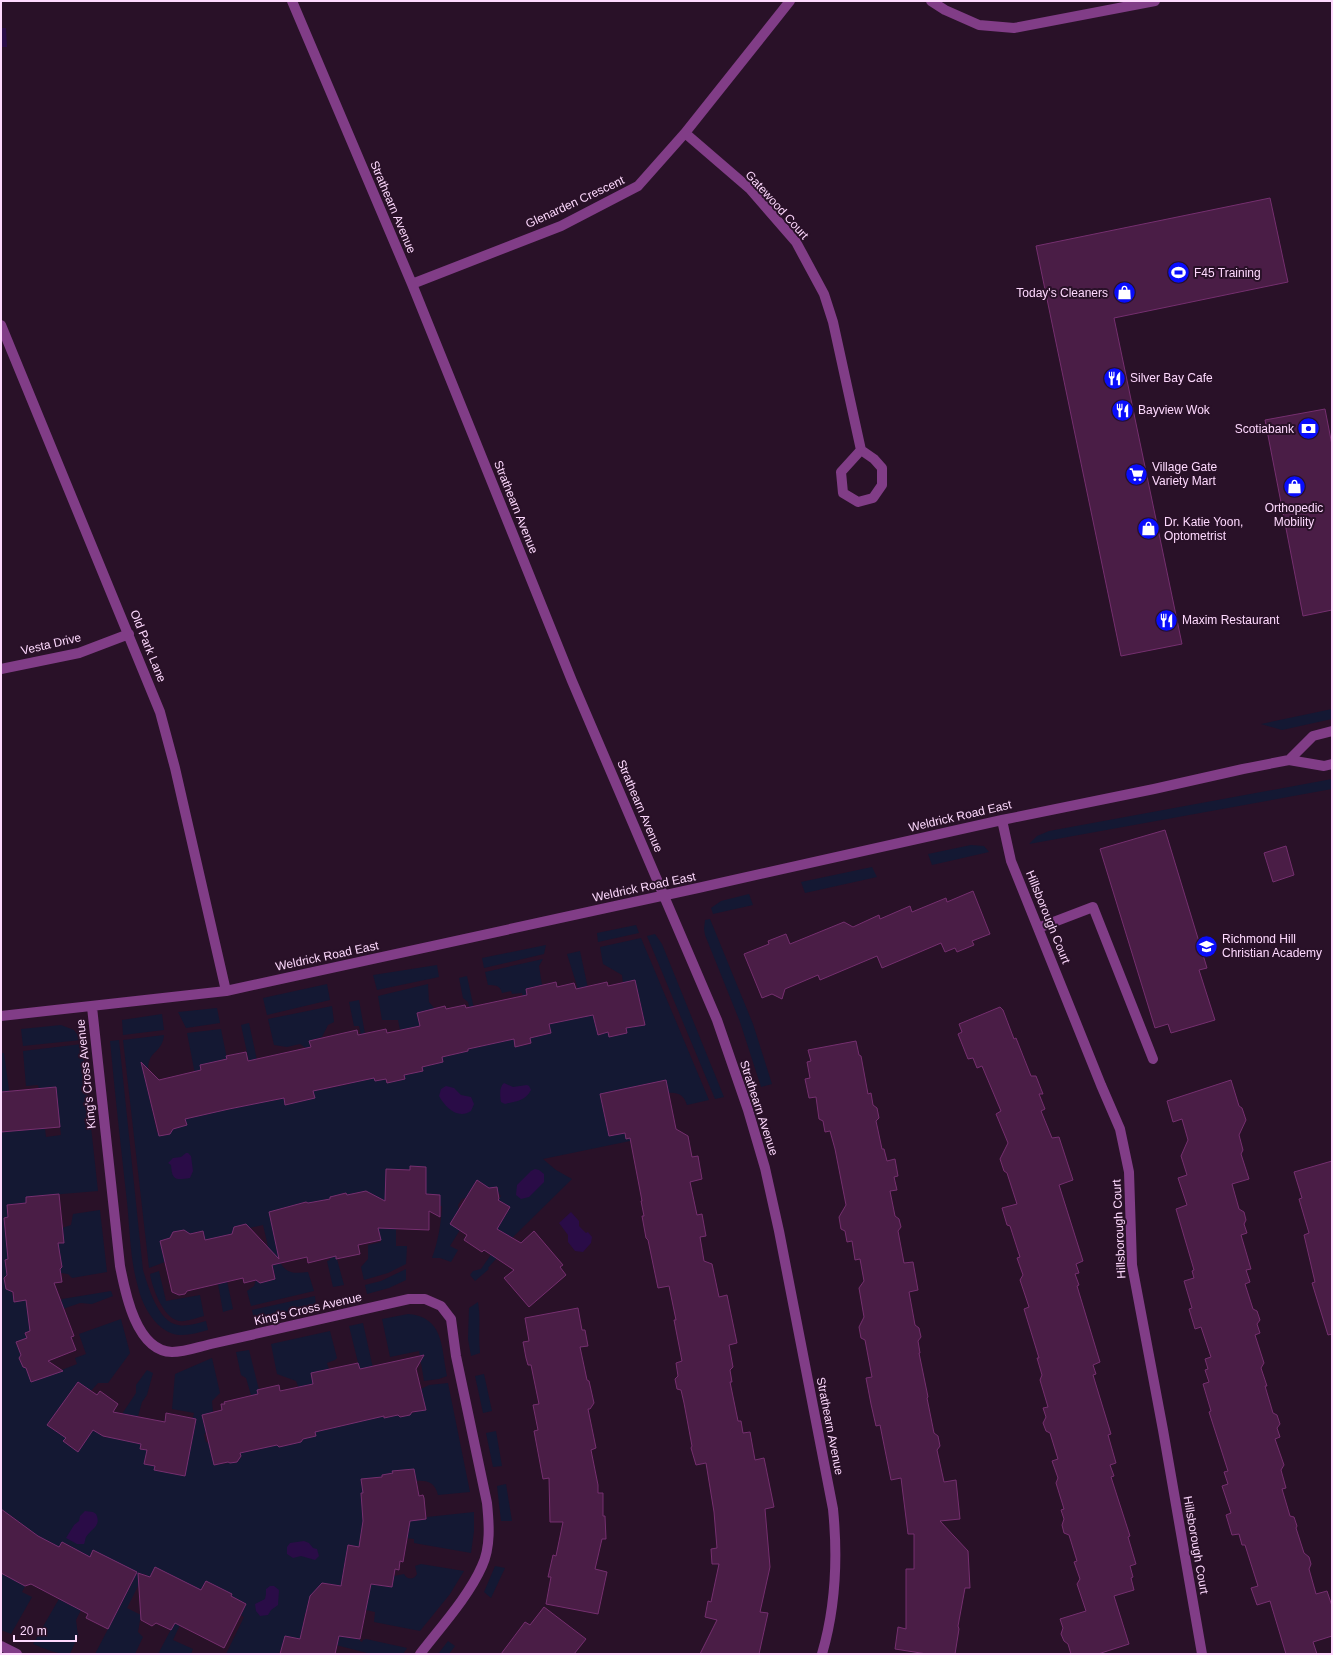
<svg xmlns="http://www.w3.org/2000/svg" width="1333" height="1655" font-family="Helvetica,sans-serif">
<rect width="100%" height="100%" fill="#291128"/>
<!-- green -->
<path fill="#141833" d="M1332 709V719L1282 730 1261 724Z
M1332 779V789L1029 844 1037 836 1049 831Z
M971 845 984 846 989 852 932 865 928 854Z
M872 867 877 877 805 893 801 882Z
M749 894 753 905 713 914 711 908 721 901Z
M710 919 753 1024 772 1084 761 1087 740 1022 705 935 704 929 705 920Z
M636 925 639 933 598 942 597 933Z
M655 934 662 944 724 1097 715 1099 647 936Z
M641 938 709 1100 687 1105C684 1095 678 1092 668 1093L665 1080 600 1094 609 1136 625 1133 626 1139 658 1132 659 1135 543 1159 556 1170 572 1179 510 1240 502 1252 488 1268 489 1269 475 1281 470 1275 473 1271 481 1269 505 1234 497 1229 510 1208 498 1200 501 1196 499 1194 498 1191 493 1188 462 1199 458 1205 459 1210 450 1223 460 1230 450 1246 458 1250 451 1262 440 1258H432C438 1241 441 1225 442 1206H440V1195L426 1194V1167L411 1166 410 1170 386 1169 396 1223V1246H407L406 1264 388 1273 364 1280 361 1267 368 1259V1245L381 1242 370 1193C362 1189 354 1195 348 1199L346 1193 330 1197 333 1209 331 1237 344 1285 333 1287 327 1261 330 1260 326 1236 308 1203 306 1202 269 1212 281 1264C288 1275 297 1273 308 1272L314 1291 251 1306 247 1291 254 1286 256 1280 260 1283 272 1280 275 1276 263 1225 249 1228 227 1281 233 1309 223 1312 218 1284 210 1262 202 1231 188 1234 184 1230 173 1232 172 1238 161 1241 165 1262 149 1268 123 1040 164 1035C162 1056 144 1049 149 1078L146 1083 157 1132 162 1136 170 1134 173 1129 187 1125 185 1119 203 1115 187 1033 221 1029 227 1059 200 1065 210 1109 228 1105 230 1109 247 1105 257 1098 241 1025 249 1023 266 1102 284 1098 285 1104 316 1089 306 1048 300 1044 287 1047 274 1045 268 1019 332 1006 334 1022 328 1025 322 1037 309 1041 320 1090 350 1084 349 1078 369 1071 359 1026H354L349 1002 359 1000 365 1034 387 1083 405 1079 404 1075 423 1071 413 1028 400 1030 398 1020H382L378 996 428 984 429 1002 435 1009 417 1013 425 1051 442 1057 468 1051 466 1039H514L515 1047 531 1044 529 1035 532 1034 522 993 512 994 511 991 502 993C500 985 495 985 488 985L485 972 543 959 539 966 542 985 526 989 537 1036 551 1033 549 1024 577 1018 582 1002 567 954 580 951 598 1035 608 1032 627 1033 626 1028 645 1024 635 980 623 983 622 975 603 964 600 947Z
M546 945 544 954 484 968 482 958Z
M437 965 439 977 377 990 373 975Z
M467 976 474 1009 471 1015 468 1002 463 998 459 978Z
M327 984 330 1000 267 1015 263 998Z
M217 1008 220 1023 186 1028 178 1012Z
M162 1014 164 1030 123 1035 122 1020Z
M61 1025 74 1030 81 1040 23 1046 21 1029Z
M119 1040 143 1270C148 1286 158 1322 178 1325 187 1327 197 1323 206 1321L208 1330C192 1334 177 1340 162 1328 150 1319 141 1301 138 1287 130 1260 130 1230 127 1202 121 1148 115 1095 110 1041Z
M82 1044 98 1191 26 1197V1203L7 1205 8 1217 4 1218 6 1235 31 1246 64 1243 62 1228 71 1225 73 1214 100 1210 107 1272 72 1278 68 1274 61 1273 60 1269 62 1267 60 1254 56 1252 5 1260 14 1302 26 1300 27 1306 61 1302 62 1299 111 1291 113 1296 92 1304 80 1303 60 1310 42 1327 25 1333 27 1338 16 1342 21 1355 19 1358 23 1367 26 1368 31 1382 77 1364 75 1358 86 1354 79 1334 121 1319 130 1353 108 1383H98L91 1391 78 1382 47 1425 66 1438 63 1441 78 1451 93 1430 106 1438 136 1393V1385L147 1370 153 1373 147 1395 142 1402 137 1420 141 1444 140 1449 147 1450 144 1464 155 1466 154 1469 185 1475 196 1419 193 1418 194 1413 172 1409 175 1374 212 1358 220 1393 212 1401 213 1412 202 1415 206 1432 204 1435 206 1442 209 1443 214 1465 237 1462 241 1458 240 1453 253 1450 252 1445H277L279 1447 301 1442 303 1439 316 1436 313 1423 296 1381 277 1374 271 1344 330 1331 337 1358 335 1360 327 1363 329 1369 311 1373 321 1421 337 1427 354 1423 366 1395 349 1326 363 1323 384 1418 398 1415 401 1417C409 1415 416 1411 425 1409L421 1389 429 1385 448 1383 470 1492 438 1495C435 1483 428 1480 417 1481L413 1469 393 1471V1474L382 1475V1477L363 1479 361 1482 363 1491 365 1493 361 1494 363 1519 403 1521 427 1519V1517L474 1512V1531L471 1553 414 1543V1539L397 1537 359 1547 348 1545 343 1573 354 1581 392 1587 394 1576 404 1574C407 1580 414 1580 417 1574L415 1566 421 1564 464 1571 450 1594 420 1631 374 1622 375 1612 366 1610 369 1591 322 1583 319 1595 312 1594C308 1598 307 1607 308 1613H305L303 1623 327 1627 326 1633 360 1639V1641L362 1642 363 1640 366 1639 407 1648 403 1654H371L336 1645 285 1636 282 1649 278 1654H226L244 1617 241 1615 246 1604 231 1596V1594L206 1581 196 1599 191 1601 173 1640 193 1649 191 1654H158L187 1599 180 1580 155 1567 150 1577 144 1574 127 1608 141 1615 138 1632 143 1637 135 1654H95L134 1579 125 1574 93 1550 66 1603 81 1610 76 1620 78 1636 70 1654C56 1654 45 1649 33 1644L79 1564 75 1549 62 1542 59 1547 15 1576 17 1582 25 1586 22 1592 32 1597 11 1634 1 1630V1572L30 1530 7 1513 1 1520V1132H5L1 1094V1053H4L10 1097 15 1119 16 1131 45 1128 46 1137 61 1135 56 1087 39 1089 38 1085 26 1086 23 1051Z
M406 1269V1280L389 1288 367 1294 365 1285 381 1281Z
M159 1271 166 1301 200 1295 204 1316C196 1318 186 1322 179 1321 163 1318 152 1287 150 1274Z
M315 1296 316 1306 254 1320 252 1310Z
M478 1302C481 1319 478 1336 480 1353L471 1356 468 1339 469 1308Z
M408 1314C444 1317 441 1347 447 1376L439 1379 424 1381 419 1351 390 1357 382 1319Z
M249 1350 259 1390H257L259 1395 253 1396 251 1395 246 1378 241 1375 236 1352Z
M484 1374 492 1411 483 1413 475 1376Z
M496 1431 502 1466 493 1467 486 1433Z
M506 1484 512 1521H501L497 1486Z
M495 1566 505 1568 491 1598 484 1592Z
M448 1641 455 1646 449 1654H438Z"/>
<!-- water -->
<path fill="#2a0c47" d="M1 28H6L7 47H1Z
M504 1083 513 1087 527 1085 529 1086 531 1090C525 1102 515 1101 505 1104L501 1102C500 1096 499 1087 504 1083Z
M446 1086 454 1088 461 1095 471 1097 474 1104 471 1111C458 1120 445 1107 439 1096L441 1089Z
M186 1153H188L191 1156 193 1171 190 1178C176 1180 172 1181 171 1165L168 1163 173 1158 181 1157Z
M535 1169 539 1170 544 1174V1182L529 1197 521 1199 516 1195 517 1185 531 1171Z
M571 1212 579 1221V1226L586 1233 588 1232 592 1237 591 1243 583 1252 575 1251 568 1242V1235L559 1223Z
M85 1511 93 1512 96 1514C102 1526 91 1529 86 1537 85 1539 85 1542 84 1544H77L66 1538 74 1525 79 1521 80 1516Z
M304 1541 309 1543 313 1548 317 1549 319 1556 315 1560 301 1556 293 1558 287 1554V1547L290 1543Z
M270 1586H274L279 1590 278 1605 271 1610 268 1615 260 1616 256 1611 255 1604 265 1599 266 1594V1589Z"/>
<!-- building -->
<path fill="#4a1d46" stroke="#752f6f" d="M1270 198 1288 282 1114 318 1182 644 1121 656 1036 246Z
M1325 409 1332 445V610L1303 616 1265 420Z
M1165 830 1207 968 1199 970 1215 1020 1171 1033 1168 1024 1155 1028 1100 849Z
M1286 846 1294 875 1273 882 1264 853Z
M973 891 990 934 972 941 974 945 957 952 955 948 945 952 941 943 882 968 877 956 820 980 818 975 785 989 782 999 772 994 762 998 744 954 769 944 768 941 786 934 790 944 844 922 853 927 879 915 880 919 910 906 912 912 946 898 947 902Z
M635 980 645 1025 626 1028 627 1033 609 1037 608 1032 598 1035 593 1015 549 1024 551 1033 530 1038 531 1043 515 1047 514 1039 468 1049V1051L442 1057 443 1062 422 1067 423 1071 404 1075 405 1079 387 1083 386 1079 375 1081 374 1078 313 1091 315 1098 285 1105 284 1098 229 1109 185 1119 187 1125 173 1129 170 1134 159 1136 141 1062 159 1080 201 1070 200 1065 227 1059 226 1056 246 1052 248 1061 311 1047 309 1041 357 1030 358 1035 386 1029 387 1033 420 1026 417 1013 445 1006 446 1009 465 1005 466 1008 527 995 526 989 556 982 557 987 574 983 576 989 607 982 608 986Z
M1000 1007 1003 1010 1014 1039 1016 1038 1031 1076H1036L1043 1094H1039L1045 1109 1041 1111 1052 1138 1059 1137 1073 1180 1059 1185 1083 1261 1076 1264 1079 1273 1075 1274 1079 1285 1077 1286 1100 1362 1093 1365 1096 1374 1093 1375 1111 1434 1108 1435 1116 1463 1110 1465 1114 1476 1111 1477 1130 1536 1128 1537 1136 1564 1130 1566 1133 1577 1131 1578 1134 1590 1114 1596 1129 1644 1098 1654H1071L1068 1644 1064 1641 1061 1634 1063 1628 1060 1619 1086 1611 1077 1584 1080 1579 1074 1562 1077 1561 1069 1535 1064 1533 1062 1525 1064 1519 1061 1510 1064 1509 1056 1483 1058 1478 1052 1461 1058 1459 1050 1433 1046 1431 1043 1423 1046 1417 1043 1408 1048 1407 1040 1380 1042 1375 1037 1358H1039L1024 1309 1029 1307 1020 1280 1023 1275 1017 1258 1020 1257 1010 1226 1007 1225 1002 1208 1017 1204 1007 1173 1004 1171 1000 1159 1008 1143 996 1114 1001 1111 982 1066 977 1068 973 1058 968 1059 958 1034 962 1032 959 1024Z
M856 1041 859 1055 861 1056 868 1094 871 1093 873 1105 877 1108 879 1118 876 1121 882 1149H884L887 1161 895 1159 898 1176 894 1177 897 1190 890 1191 895 1216 899 1219 901 1227 898 1231 904 1263 913 1262 918 1290 909 1292 915 1325 919 1328 921 1337 918 1341 920 1353H919L928 1397 927 1398 934 1433 938 1436 940 1446 937 1450 944 1482 956 1480 960 1519 940 1521 968 1551 970 1588H965L958 1626 959 1629 955 1654H927L895 1649 898 1627 906 1629V1569H914V1534H908L901 1478 891 1480 880 1425 876 1426 871 1404 866 1378 872 1377 865 1340 861 1338 859 1327 864 1317 859 1288 864 1281 860 1259 855 1260 852 1241 847 1242 845 1231 841 1229 839 1217 846 1205 835 1149 830 1131 825 1132 823 1121 819 1119 816 1097 809 1098 805 1079 810 1078 807 1062 811 1061 808 1050Z
M666 1080 676 1129 688 1136 692 1157 698 1156 702 1179 690 1182 697 1215 702 1214 706 1236 700 1237 704 1261 712 1264 719 1297 727 1295 737 1343 729 1345 733 1367 730 1370 732 1382H730L738 1421H741L743 1433 750 1432 755 1460 764 1458 774 1507 765 1509 770 1567 760 1612 768 1613 759 1654H700L717 1620 705 1617 708 1601 711 1602 719 1564H712L711 1549 717 1548 714 1512 706 1463 696 1465 691 1448 692 1446 684 1403 681 1390 677 1389 675 1379 678 1376 676 1363 682 1361 674 1320H676L669 1286 658 1288 648 1240 646 1238 642 1216H644L641 1201H642L630 1138 626 1139 625 1133 609 1136 600 1094Z
M1231 1080 1239 1106 1242 1108 1246 1120 1239 1135 1243 1150 1241 1154 1249 1179 1232 1184 1239 1209 1244 1212 1246 1220 1244 1224 1247 1233 1241 1235 1251 1269 1246 1270 1250 1282 1245 1284 1253 1309 1257 1311 1260 1320 1257 1324 1260 1333 1255 1335 1264 1363 1261 1368 1267 1386H1265L1273 1413 1277 1415 1280 1424 1277 1428 1280 1437 1275 1439 1284 1465 1281 1470 1286 1488 1282 1489 1290 1516 1294 1517 1297 1526 1296 1528 1304 1553 1309 1557 1311 1564 1309 1569 1316 1594 1327 1591 1332 1606V1636L1313 1642 1317 1654H1286L1270 1601 1257 1605 1251 1588 1258 1586 1245 1545H1242L1239 1534 1232 1535 1226 1515 1231 1513 1222 1486 1228 1484 1224 1472 1228 1471 1209 1412 1211 1411 1203 1384 1209 1382 1205 1370 1208 1369 1205 1359 1211 1357 1201 1327 1195 1329 1189 1309 1192 1308 1184 1281 1194 1278 1192 1271 1194 1270 1176 1209 1187 1205 1178 1178 1187 1175 1181 1156 1188 1140 1182 1119 1173 1122 1167 1101Z
M56 1087 60 1127 1 1132V1092Z
M1332 1161V1334L1328 1335 1312 1283 1315 1282 1304 1235 1309 1233 1299 1199 1302 1198 1294 1172Z
M410 1166 426 1167V1194L440 1195V1217L429 1211V1230L378 1228 381 1240 358 1245 360 1254 336 1259V1256L308 1263 307 1257 272 1265 275 1279 260 1283 256 1280 244 1283 243 1278 187 1291 185 1294 179 1295 172 1292 160 1241 170 1238 173 1232 184 1230 190 1234 203 1231 205 1240 232 1234 234 1227 246 1224 279 1259 269 1212 306 1202 308 1203 330 1199V1197L346 1193 347 1195 366 1191 385 1201 386 1169 410 1170Z
M477 1180 489 1188 497 1187 499 1199 498 1200 510 1207 497 1229 521 1243 534 1231 563 1265 560 1267 566 1275 529 1307 504 1278 514 1270 484 1250 482 1252 464 1240 467 1235 450 1224Z
M59 1194 64 1243H58L62 1267 60 1269 62 1282 54 1283 74 1336 71 1337 76 1350 48 1361 63 1371 31 1382 26 1368 23 1367 19 1358 21 1355 16 1342 27 1338 25 1333 30 1331 26 1300 14 1302 13 1292 6 1289 4 1278 7 1275 5 1260 8 1259 4 1218 8 1217 7 1205 26 1203V1197Z
M578 1308 582 1330H585L588 1346 580 1347 587 1380 589 1381 594 1403 590 1409H588L596 1448 591 1450 598 1485V1493H603V1516H605L606 1539H602L595 1569 607 1572 598 1614 546 1604 551 1577H548L553 1555 556 1556 563 1522H550L549 1478 543 1479 534 1431 538 1430 533 1405 539 1404 531 1365H528L526 1358 523 1342 529 1341 525 1318Z
M424 1355 416 1369 426 1410 412 1412 410 1415 400 1417 398 1415 384 1418V1416L315 1432 316 1436 303 1439 301 1442 279 1447 277 1445 240 1453 241 1456 237 1462 230 1463 228 1462 214 1465 202 1415 222 1410 221 1404H225L224 1402 258 1394 257 1390 279 1385 280 1391 313 1384 311 1373 358 1363 360 1369Z
M78 1382 97 1395 100 1391 118 1404 113 1412 165 1422 166 1413 196 1419 185 1476 154 1470 155 1466 144 1464 147 1450 140 1449 141 1444 103 1436 93 1430 78 1452 63 1441 66 1438 47 1425Z
M414 1469 419 1496 423 1495 424 1498 426 1519 410 1521 403 1562 400 1561 399 1570 395 1569 392 1587 371 1584 360 1639 339 1636 335 1654H280L285 1636 300 1639 310 1596 322 1583 341 1586 348 1545 359 1547 363 1521 361 1493H363L361 1479 382 1477V1475L393 1473 392 1471Z
M1 1509 38 1536 59 1547 62 1542 90 1557 93 1550 137 1572 108 1629 86 1618 88 1614 31 1584 25 1586 1 1573Z
M155 1567 201 1590 206 1581 232 1594 231 1596 246 1604 224 1648 175 1623 171 1630 156 1623 152 1626 141 1620 138 1573 150 1577Z
M544 1607 586 1639 574 1654H501L525 1622 530 1625Z"/>
<g fill="none" stroke-linecap="round" stroke-linejoin="round">
<!-- minor -->
<path stroke="#813d87" stroke-width="10" d="M292 1 412 284 572 681 717 1020 748 1110 765 1168 779 1231 833 1509C838 1559 836 1606 822 1654
M931 1 945 10 979 25 1014 28 1155 1
M685 133 750 189 796 242 824 294 833 322 861 450 841 472 843 493 858 502 873 498 882 485V468L874 459 861 450
M412 284 561 226 638 186 685 133 790 1
M1 325 160 712 175 768 226 991
M1 669 79 653 129 634
M1289 760 1313 736 1332 731
M1002 820 1011 861 1101 1085 1120 1129 1129 1172 1132 1265 1163 1430 1202 1654
M1038 928 1093 907 1153 1059
M92 1007 120 1266C125 1292 136 1351 172 1352 185 1352 198 1347 211 1344L409 1299H425L441 1306 451 1319 456 1356 487 1503C489 1523 491 1547 482 1566 469 1596 440 1628 420 1654
M1 1016 226 991 698 888 1002 820 1154 789 1243 769 1289 760 1324 766 1332 764
M1 1646 17 1654"/>
</g>
<!-- icons -->
<defs>
<symbol id="stadium-disc" viewBox="-11 -11 22 22"><circle r="9.5" fill="#090dfb" stroke="#291128"/><path d="M0-5a6.5 5 0 1 0 0 10a6.5 5 0 1 0 0-10ZM-3.5-1.8h7v3.6h-7Z" fill="#fff"/></symbol>
<symbol id="shop-disc" viewBox="-11 -11 22 22"><circle r="9.5" fill="#090dfb" stroke="#291128"/><path d="M-5-2.5h2.3a2.7 3.5 0 0 1 5.4 0H5L5.5 6h-11ZM-1.5-2.5h3a1.5 2.3 0 0 0-3 0Z" fill="#fff"/></symbol>
<symbol id="restaurant-disc" viewBox="-11 -11 22 22"><circle r="9.5" fill="#090dfb" stroke="#291128"/><path d="M-5-6h1v4h1v-4h1v4h1v-4h1v5L-1.5 .5V6h-2V.5L-5-1ZM5-6V6H3V1.5H1.5Q1.5-4 5-6Z" fill="#fff"/></symbol>
<symbol id="bank-disc" viewBox="-11 -11 22 22"><circle r="9.5" fill="#090dfb" stroke="#291128"/><path d="M-6-4H6V4H-6ZM0-2.3a2.3 2.3 0 1 0 0 4.6a2.3 2.3 0 1 0 0-4.6Z" fill="#fff"/></symbol>
<symbol id="supermarket-disc" viewBox="-11 -11 22 22"><circle r="9.5" fill="#090dfb" stroke="#291128"/><path d="M-6-5.5h2.5l.6 2H6L4.5 2H-2.5L-4.4-4H-6ZM-1.5 3.2a1.3 1.3 0 1 0 .1 0ZM3 3.2a1.3 1.3 0 1 0 .1 0Z" fill="#fff"/></symbol>
<symbol id="school-disc" viewBox="-11 -11 22 22"><circle r="9.5" fill="#090dfb" stroke="#291128"/><path d="M0-5L7-2L0 1L-7-2ZM-4 1L0 2.5L4 1V4Q0 6-4 4Z" fill="#fff"/></symbol>
</defs>
<g fill-rule="evenodd">
<use href="#stadium-disc" x="1166" y="260" width="25" height="25"/>
<use href="#shop-disc" x="1112" y="280" width="25" height="25"/>
<use href="#restaurant-disc" x="1102" y="366" width="25" height="25"/>
<use href="#restaurant-disc" x="1110" y="398" width="25" height="25"/>
<use href="#bank-disc" x="1296" y="416" width="25" height="25"/>
<use href="#supermarket-disc" x="1124" y="462" width="25" height="25"/>
<use href="#shop-disc" x="1282" y="474" width="25" height="25"/>
<use href="#shop-disc" x="1136" y="516" width="25" height="25"/>
<use href="#restaurant-disc" x="1154" y="608" width="25" height="25"/>
<use href="#school-disc" x="1194" y="934" width="25" height="25"/>
</g>
<g text-anchor="middle" stroke-width="4" stroke-linejoin="round" paint-order="stroke">
<!-- street labels -->
<g font-size="12" fill="#fed9fe" stroke="#291128">
<text transform="translate(575 202) rotate(-25)" y="4">Glenarden Crescent</text>
<text transform="translate(777 205) rotate(48)" y="4">Gatewood Court</text>
<text transform="translate(393 207) rotate(67)" y="4">Strathearn Avenue</text>
<text transform="translate(516 507) rotate(68)" y="4">Strathearn Avenue</text>
<text transform="translate(51 644) rotate(-13)" y="4">Vesta Drive</text>
<text transform="translate(148 646) rotate(68)" y="4">Old Park Lane</text>
<text transform="translate(640 806) rotate(67)" y="4">Strathearn Avenue</text>
<text transform="translate(960 816) rotate(-13)" y="4">Weldrick Road East</text>
<text transform="translate(644 887) rotate(-12)" y="4">Weldrick Road East</text>
<text transform="translate(1048 917) rotate(68)" y="4">Hillsborough Court</text>
<text transform="translate(327 956) rotate(-12)" y="4">Weldrick Road East</text>
<text transform="translate(86 1074) rotate(-96)" y="4">King's Cross Avenue</text>
<text transform="translate(759 1108) rotate(72)" y="4">Strathearn Avenue</text>
<text transform="translate(1119 1229) rotate(-93)" y="4">Hillsborough Court</text>
<text transform="translate(308 1309) rotate(-13)" y="4">King's Cross Avenue</text>
<text transform="translate(830 1426) rotate(79)" y="4">Strathearn Avenue</text>
<text transform="translate(1196 1545) rotate(80)" y="4">Hillsborough Court</text>
</g>
<!-- poi labels -->
<g font-size="12" fill="#fed9fe" stroke="#291128" text-anchor="start">
<text x="1194" y="277">F45 Training</text>
<text x="1108" y="297" text-anchor="end">Today's Cleaners</text>
<text x="1130" y="382">Silver Bay Cafe</text>
<text x="1138" y="414">Bayview Wok</text>
<text x="1294" y="433" text-anchor="end">Scotiabank</text>
<text x="1152" y="471">Village Gate<tspan x="1152" dy="14">Variety Mart</tspan></text>
<text x="1294" y="512" text-anchor="middle">Orthopedic<tspan x="1294" dy="14">Mobility</tspan></text>
<text x="1164" y="526">Dr. Katie Yoon,<tspan x="1164" dy="14">Optometrist</tspan></text>
<text x="1182" y="624">Maxim Restaurant</text>
<text x="1222" y="943">Richmond Hill<tspan x="1222" dy="14">Christian Academy</tspan></text>
</g>
</g>
<!-- border -->
<rect width="1333" height="1655" fill="none" stroke="#fed9fe" stroke-width="4"/>
<!-- scale -->
<path d="M14 1635v6h62v-6" fill="none" stroke="#fed9fe" stroke-width="2"/>
<text x="20" y="1635" font-size="12" fill="#fed9fe" stroke="#291128" stroke-width="3" paint-order="stroke">20 m</text>
</svg>
